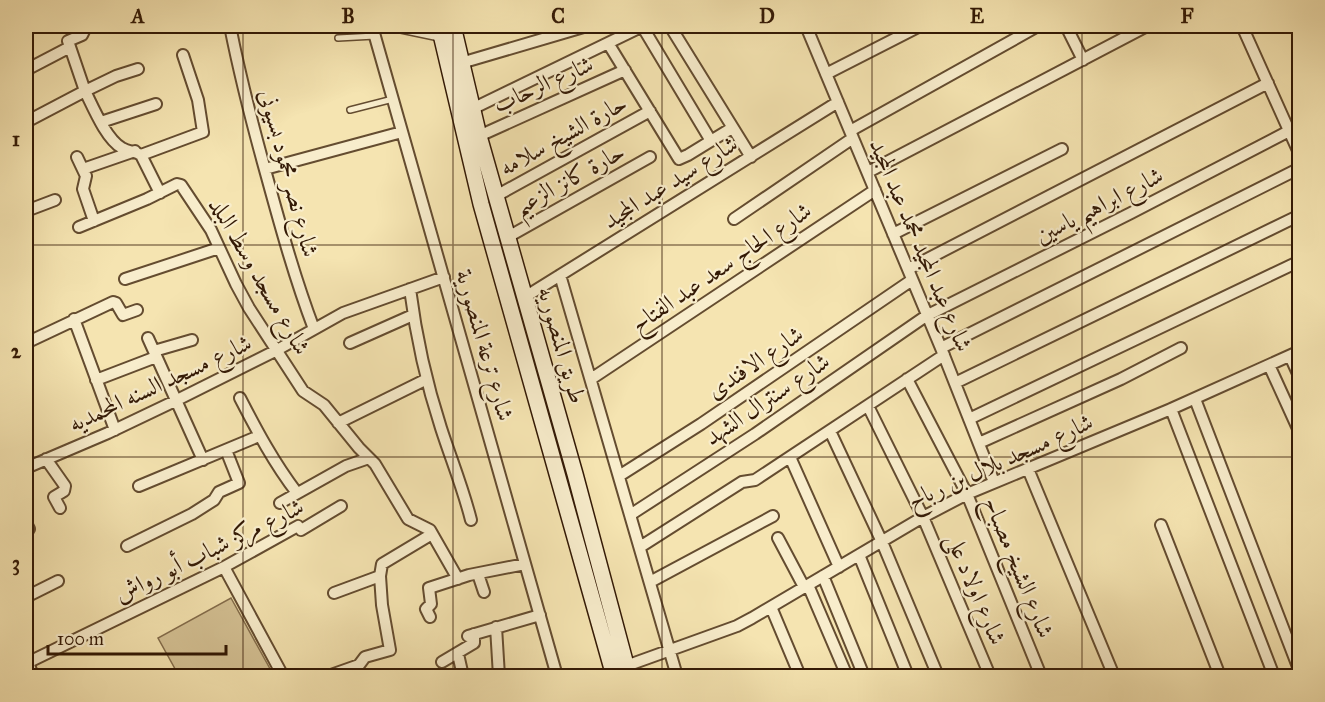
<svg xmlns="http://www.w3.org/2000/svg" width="1325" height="702" font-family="'IM FELL Great Primer',Amiri,serif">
<rect width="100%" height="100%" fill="#f5e4b1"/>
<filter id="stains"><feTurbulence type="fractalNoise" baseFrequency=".00333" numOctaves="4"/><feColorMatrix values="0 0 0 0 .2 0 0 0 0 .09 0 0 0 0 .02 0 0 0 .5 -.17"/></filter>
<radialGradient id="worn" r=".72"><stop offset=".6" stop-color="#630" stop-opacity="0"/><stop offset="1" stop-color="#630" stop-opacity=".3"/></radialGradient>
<!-- pitch -->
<path fill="#d4c194" stroke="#846d4c" stroke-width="1.5" d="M231 598 274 676H179L158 638Z"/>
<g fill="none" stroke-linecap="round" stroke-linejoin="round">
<defs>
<path id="service" d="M338 38 375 36
M350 110 393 99"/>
<path id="minor" d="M230 26C240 76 253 127 267 177 281 228 295 279 314 329
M372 26 557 676
M642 26 711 141
M670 26 751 157
M806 26 941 348 994 482
M1066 26 1083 60
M1242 26 1300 155
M608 43 679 159 688 155 732 128
M461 63 587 26
M138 69 116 76 85 91C93 107 106 139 122 148 128 152 135 151 141 155L160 193
M26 70 70 47
M826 74 920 26
M472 109 643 26
M26 122 85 91 68 41 82 35 84 31 83 26
M101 122 156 104
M850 131 1038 26
M479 136 625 70
M141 155 203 132 198 100 183 55
M77 157 86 176 83 189 94 221
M83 169 135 151
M265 169 402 132
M868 172 1147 26
M496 196 650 111
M26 211 55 200
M734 219 853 138
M79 227 147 199 177 184 181 185 211 230 236 284 249 308 303 391 324 405 359 448 375 464 408 519 430 530 458 579
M893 234 1062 149
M508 237 650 157
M908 269 1268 83
M560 275 677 676
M125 279 219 248
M410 289C416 336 426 382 441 428 451 459 463 488 471 520
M525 297 838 102
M74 319 115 430
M148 338 203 460
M26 343 113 302 116 303 123 315 137 310
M350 343 413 315
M941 348 1300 168
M154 351 192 340
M1290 356 1300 378
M1269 365 1300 433
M591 379 875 190
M907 379 967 494 1041 676
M96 380 156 357
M955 383 1300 215
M240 398C257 431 274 463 297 493
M1195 399 1300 672
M868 406 923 517 990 676
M1171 409 1274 676
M969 419 1300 261
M338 423 427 379
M830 431 882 542 938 676
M979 443 1121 379 1181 348
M790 457 839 567
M46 459 65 486 64 491 54 497 60 508
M26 468 108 433 175 401 277 350 343 313 444 277
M1028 469 1114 676
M619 476 701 424 912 280
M139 486 259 436
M280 503 346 466 369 458
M630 515 755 434 926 316 1131 213 1289 131
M26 523 29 529
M1161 525 1220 676
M778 538 804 587
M127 546 192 514 214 500 219 492 239 483 226 450
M640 547 742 482 755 480 944 355
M859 555 908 676
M224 567 283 676
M478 574 484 592
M823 576 864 676
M650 582 773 516
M808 585 847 676
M334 593 380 576 382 564 432 534
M26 597 58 581
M771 607 800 676
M430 617 426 609 431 604 429 588 469 575 525 564
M496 627 499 676
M468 636 540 615
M458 654 463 676
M26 657 33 676
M29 662 224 567 298 526 301 530 341 506
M442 662 474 643V634
M626 666 737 626 752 618 923 517 967 494 1171 409 1300 351
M328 676 359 665 365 657 390 650 382 605 380 576"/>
<path id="tertiary" d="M398 26 441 35"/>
<path id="secondary" d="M439 26 481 204 614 676
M453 26 479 136 575 474 629 676"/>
</defs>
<!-- service casing -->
<use href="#service" stroke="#644c30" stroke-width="8"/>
<!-- minor casing -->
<use href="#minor" stroke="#644c30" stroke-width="14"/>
<!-- tertiary casing -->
<use href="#tertiary" stroke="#644c30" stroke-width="15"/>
<!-- secondary casing -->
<use href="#secondary" stroke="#331905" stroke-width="18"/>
<!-- service -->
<use href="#service" stroke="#f8edcc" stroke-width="5"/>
<!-- minor -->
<use href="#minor" stroke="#f8edcc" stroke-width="10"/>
<!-- tertiary -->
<use href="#tertiary" stroke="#f8edcc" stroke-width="12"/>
<!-- secondary -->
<use href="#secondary" stroke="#f8edcc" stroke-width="15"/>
</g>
<!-- grid -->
<path fill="none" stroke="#331905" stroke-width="1.5" stroke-opacity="0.55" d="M243 26V676M453 26V676M662 26V676M872 26V676M1082 26V676M26 245H1300M26 457H1300"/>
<g text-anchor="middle" stroke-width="4.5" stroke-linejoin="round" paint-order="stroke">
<!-- street labels -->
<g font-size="24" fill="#331905" stroke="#f8edcc">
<text transform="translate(543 84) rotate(-24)" y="8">شارع الرحاب</text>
<text transform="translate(563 135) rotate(-29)" y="8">حارة الشيخ سلامه</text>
<text transform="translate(289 173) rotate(75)" y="8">شارع نصر محمود بسيونى</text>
<text transform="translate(569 179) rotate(-29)" y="8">حارة كانز الزعيم</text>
<text transform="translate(670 182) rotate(-32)" y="8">شارع سيد عبد المجيد</text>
<text transform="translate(1099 205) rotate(-27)" y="8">شارع ابراهيم ياسين</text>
<text transform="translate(921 245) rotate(67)" y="8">شارع عبد المجيد محمد عبد المجيد</text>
<text transform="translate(721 267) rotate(-34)" y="8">شارع الحاج سعد عبد الفتاح</text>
<text transform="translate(260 276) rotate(60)" y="8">شارع مسجد وسط البلد</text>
<text transform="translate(485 345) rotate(74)" y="8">شارع ترعة المنصورية</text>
<text transform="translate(562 345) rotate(74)" y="8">طريق المنصوريه</text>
<text transform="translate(755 362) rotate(-34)" y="8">شارع الافندى</text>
<text transform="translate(160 383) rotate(-25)" y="8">شارع مسجد السنه المحمديه</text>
<text transform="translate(767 399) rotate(-34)" y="8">شارع سنترال الشهد</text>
<text transform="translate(1000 461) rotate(-24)" y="8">شارع مسجد بلال بن رباح</text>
<text transform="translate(209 550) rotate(-26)" y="8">شارع مركز شباب أبو رواش</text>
<text transform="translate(1019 567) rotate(68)" y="8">شارع الشيخ مصباح</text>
<text transform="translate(976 589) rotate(67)" y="8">شارع اولاد على</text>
</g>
</g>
<!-- margin -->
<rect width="1325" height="702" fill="none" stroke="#f5e4b1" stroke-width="66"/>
<!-- scale -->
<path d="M48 645v9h178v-9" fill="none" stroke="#331905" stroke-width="3"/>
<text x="57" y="645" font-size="18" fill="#331905" stroke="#f8edcc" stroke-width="4.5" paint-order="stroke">100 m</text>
<rect x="33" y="33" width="1259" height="636" fill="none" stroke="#331905" stroke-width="2"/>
<g font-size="20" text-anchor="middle" font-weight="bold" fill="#331905">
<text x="138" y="23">A</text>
<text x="348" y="23">B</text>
<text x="558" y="23">C</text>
<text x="767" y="23">D</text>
<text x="977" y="23">E</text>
<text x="1187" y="23">F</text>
<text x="16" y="146">1</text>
<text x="16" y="358">2</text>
<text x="16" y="570">3</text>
</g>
<rect width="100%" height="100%" filter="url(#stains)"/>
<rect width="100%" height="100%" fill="url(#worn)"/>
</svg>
